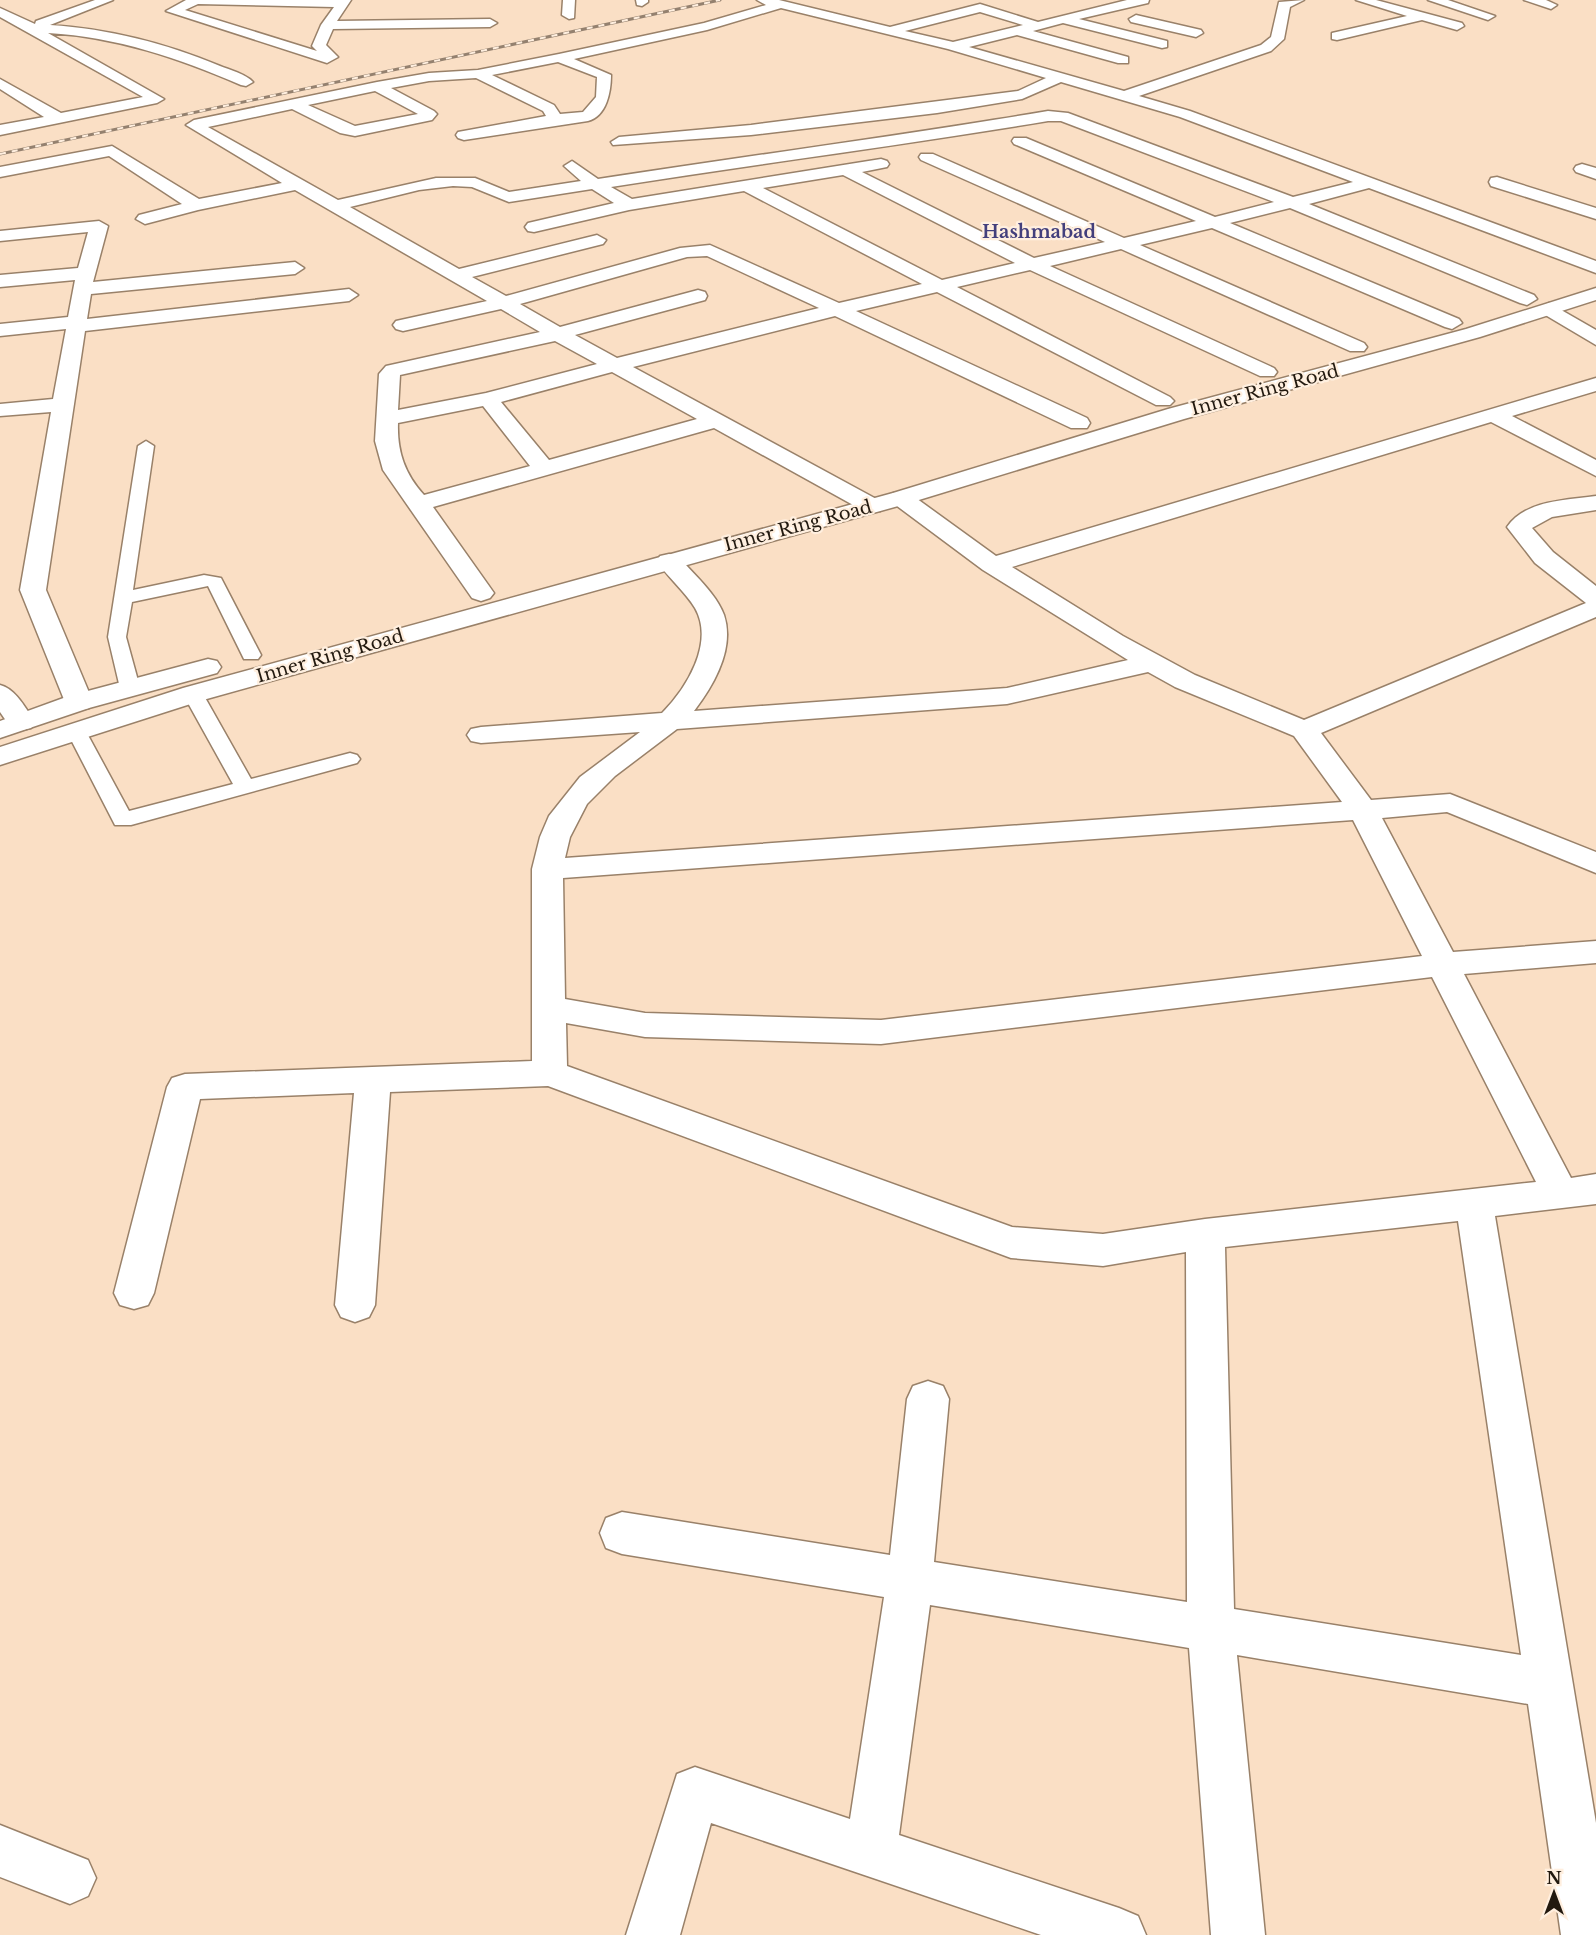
<svg xmlns="http://www.w3.org/2000/svg" width="1596" height="1935" font-family="'Libre Baskerville',serif">
<rect width="100%" height="100%" fill="#fadfc5"/>
<g fill="none" stroke-linecap="round" stroke-linejoin="round">
<defs>
<path id="service" d="M146 441 154 446 133 590 204 575 221 578 261 655 258 659H244L208 586 132 602 126 637 140 688 137 692H123L120 688 108 637 138 446Z
M193 688 200 690 203 694 251 779 350 753 357 755 360 759 357 763 131 825H115L66 730 69 726H83L129 811 233 784 183 694 186 690Z"/>
<path id="minor" d="M95 0H113L50 25C110 29 165 43 220 66 230 70 246 74 253 82L246 86 241 85C178 58 117 37 48 33L164 99 157 103 0 135V125L44 117 0 89V79L61 113 143 97 0 17V8L35 24 36 21Z
M186 0H351L337 21 490 19 497 23 490 27 333 29 326 45 338 57 327 63 166 11ZM198 4 334 7 321 25 312 46 317 51 185 10Z
M563 0H575L574 18 569 19 562 15Z
M636 0H648V2L642 6 637 5Z
M757 0H779L890 27 980 4 1038 22 1127 0H1149L1148 3 1079 19 1167 41V47L1162 48 1063 23 1033 31 1128 57V63H1118L1017 35 969 47 1124 91 1261 45 1271 37 1279 2 1304 0 1290 7 1284 39 1271 51 1139 96 1190 111 1596 261V273L1369 188 1309 204 1534 295 1537 299 1527 305 1520 303 1290 208 1230 223 1459 319 1462 323 1452 329 1445 327 1212 228 1140 245 1364 343 1367 347 1364 351H1350L1121 249 1050 266 1274 368 1277 372 1274 376H1260L1030 270 957 287 1170 397 1174 401 1170 405H1156L937 292 856 311 1087 418 1090 423 1087 428H1071L835 316 633 367 880 501 884 506 880 511H864L714 428 433 507 494 593 490 598 481 601 472 598 383 470 375 441 379 374 386 366 540 332 501 309 403 331 396 329 393 325 396 321 487 301 295 190 198 210 145 224 136 219 139 215 182 204 109 156 0 177V167L112 146 199 199 282 183 186 125 194 120 377 82 429 73 478 70 559 54 704 23 766 5ZM781 8 948 49 1046 78 1018 91 751 125 619 137 611 142 613 145 751 135 937 113 1022 99 1061 82 1180 117 1353 182 1293 197 1068 113 1048 111C898 136 748 156 598 179L572 161 564 166 581 181 509 192 475 178H436L338 200 208 127 292 109 340 133 355 136 432 120 437 114 434 111 391 88 429 81 476 78 543 111 546 116 458 132 456 135 458 138 464 140 588 121C607 116 611 91 611 75L574 59 707 30ZM980 12 1023 25 953 42 905 31ZM558 62 597 77 596 97 583 112 560 114 554 105 492 75ZM375 91 418 114 355 126 308 105ZM1048 121H1061L1274 202 1215 217 1026 138H1014L1012 141 1014 144 1196 221 1124 238 933 154H921L919 157 921 160 1105 242 1034 258 862 172 887 167 889 164 887 161 881 159 632 199 611 187C757 164 903 145 1048 121ZM843 175 1015 263 942 280 763 188ZM453 186 472 187 509 202 592 189 614 203 528 223 525 227 528 231 534 232 629 210 744 191 922 284 839 303 710 245 680 248 506 296 472 277 603 244 606 240 597 235 459 269 350 207 419 190ZM707 256 819 308 617 358 575 335 705 300 707 296 705 292 698 290 560 327 520 304 687 257ZM555 341 597 364 486 393 398 410 400 375ZM612 372 697 419 549 460 501 402ZM483 406 530 466 424 495C405 474 397 452 398 423Z
M1356 0H1376L1462 23 1464 26 1457 30 1422 20 1337 40 1332 39V33L1407 16Z
M1428 0H1448L1495 16 1488 20Z
M1524 0H1546L1557 5 1551 9Z
M1136 15 1201 30 1203 33 1196 37 1131 22 1129 19Z
M1582 164 1596 168V179L1576 172 1574 169 1576 166Z
M1497 177 1596 208V219L1491 186 1489 182 1491 178Z
M99 221 108 226 93 282 295 262 304 268 295 274 91 294 87 319 349 289 358 295 349 301 85 331 46 590 93 702 89 708 79 710 69 708 65 702 20 590 51 412 0 416V404L53 399 66 329 0 336V324L68 317 75 280 0 287V275L78 268 88 232 0 241V231Z
M1549 303 1596 330V345L1542 313 1539 309Z
M1596 378V391L1512 416 1596 460V476L1491 422 1012 567 1123 636 1195 675 1304 720 1586 603 1535 563 1507 527C1525 500 1567 500 1596 496V510L1552 517 1532 528 1553 552 1596 586V617L1321 733 1371 800 1450 794 1596 852V873L1447 812 1382 818 1453 952 1596 941V963L1464 974 1571 1178 1596 1174V1204L1495 1216 1596 1823V1935H1561L1528 1704 1237 1655 1265 1935H1211L1189 1648 930 1605 899 1835 1119 1908 1138 1916 1146 1935H1041L711 1823 680 1935H626L677 1774 695 1767 850 1819 884 1597 622 1554 606 1548 600 1533 606 1518 622 1512 890 1555 907 1399 913 1386 928 1381 943 1386 949 1399 934 1562 1187 1602 1186 1252 1103 1266 1011 1258 548 1086 390 1092 375 1305 369 1317 355 1322 341 1317 335 1305 354 1093 200 1099 154 1293 148 1305 134 1309 120 1305 114 1293 167 1087 172 1078 185 1074 532 1061V869L540 837 549 816 580 777 640 732 481 743 471 741 467 735 471 729 481 727 662 713C686 689 715 643 695 608 685 591 668 578 657 561L660 556 669 554 678 556C693 574 716 593 724 615 735 648 714 685 694 711L1007 688 1128 660 983 570 893 503 889 498 893 493H909L996 556ZM1148 672 1175 687 1294 736 1342 802 565 858 570 837 587 804 615 776 677 729 1007 704ZM1353 820 1422 956 881 1020 645 1013 565 999 563 878ZM1432 977 1536 1182 1205 1219 1103 1234 1012 1227 567 1066 566 1023 645 1037 881 1044ZM1458 1221 1521 1655 1234 1609 1225 1247Z
M0 685C16 689 26 709 35 722L31 728 21 730 11 728 0 712Z
M0 1825 88 1860 96 1878 88 1896 70 1904 0 1877Z"/>
<path id="trunk" d="M1596 288V300L1480 337 1184 419 909 503 203 700 0 765V747L183 688 893 493 1168 409 1466 329Z
M208 659 217 661 221 667 217 673 89 708 0 738V721L69 696Z"/>
</defs>
<!-- service casing -->
<use href="#service" stroke="#998169" stroke-width="3"/>
<!-- minor casing -->
<use href="#minor" stroke="#998169" stroke-width="3"/>
<!-- trunk casing -->
<use href="#trunk" stroke="#998169" stroke-width="3"/>
<!-- service -->
<use href="#service" fill="#fff" fill-rule="evenodd"/>
<!-- minor -->
<use href="#minor" fill="#fff" fill-rule="evenodd"/>
<!-- trunk -->
<use href="#trunk" fill="#fff" fill-rule="evenodd"/>
<defs>
<path id="rail" d="M0 154 720 0"/>
</defs>
<!-- rail casing -->
<use href="#rail" stroke="#94816f" stroke-width="3"/>
<!-- rail -->
<use href="#rail" stroke="#ffefdf" stroke-width="2" stroke-dasharray="6" stroke-linecap="butt"/>
</g>
<g text-anchor="middle" stroke-width="4.5" stroke-linejoin="round" paint-order="stroke">
<!-- far-neighbourhood labels -->
<g font-size="18" font-weight="bold" fill="#433f7c" stroke="#ffefdf">
<text x="1039" y="238">Hashmabad</text>
</g>
<!-- far-street labels -->
<g font-size="18" fill="#22190f" stroke="#ffefdf">
<text transform="translate(1265 390) rotate(-15)" y="6">Inner Ring Road</text>
<text transform="translate(798 526) rotate(-15)" y="6">Inner Ring Road</text>
<text transform="translate(330 656) rotate(-16)" y="6">Inner Ring Road</text>
</g>
</g>
<!-- north arrow -->
<g transform="translate(1554 1893)" stroke="#ffefdf" stroke-width="4.5" paint-order="stroke">
<path d="M0-4.5L10 22L0 15L-10 22Z" fill="#22190f"/>
<text y="-9" font-size="16" font-weight="bold" text-anchor="middle" fill="#22190f">N</text>
</g>
</svg>
